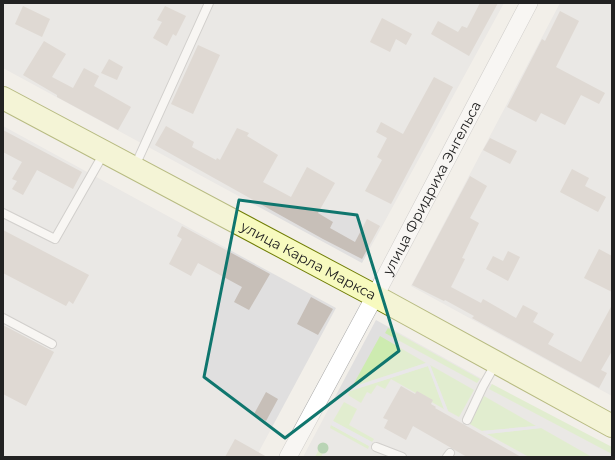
<svg xmlns="http://www.w3.org/2000/svg" width="615" height="460" font-family="Montserrat,sans-serif">
<rect width="100%" height="100%" fill="#f2efe9"/>
<!-- residential -->
<path fill="#e0dfdf" d="M3 3H202L212 8 214 3H504L362 263 3 68Z
M560 3H612V396L411 286Z
M3 126 336 308 256 457H3Z
M376 320 612 451V457H303Z"/>
<!-- grass -->
<path fill="#cdebb0" d="M388 328 480 379 477 383 385 333Z
M380 336 426 363 352 387Z
M430 365 474 390 459 417 448 411Z
M428 366 444 409 391 379 385 389 377 385 371 394 367 392 361 403 348 395 350 391Z
M492 384 612 447V454L489 389Z
M484 396 536 426 482 431 468 423Z
M344 402 357 409 349 425 374 439 372 442 333 421Z
M331 425 369 446 368 449 330 428Z
M541 428 592 457H529L487 434Z
M322 444 326 447 321 457H315Z"/>
<!-- plaza -->
<path fill="#dddde8" d="M426 363 430 365 448 411 444 409 428 366 350 391 352 387Z
M333 421 372 442 369 446 331 425Z
M536 426 541 428 487 434 482 431Z"/>
<!-- building -->
<path fill="#c7bfb8" d="M480 3H498L469 56 431 34 438 21 458 32 462 26 467 28Z
M23 6 50 19 42 37 15 24Z
M165 6 186 16 176 36 173 34 167 46 153 38 162 22 157 20Z
M560 11 579 21 556 67 605 93 599 104 581 95 565 125 541 113 536 122 507 107 542 39 545 41Z
M382 18 412 34 406 45 396 39 390 52 370 42Z
M44 41 66 54 52 77 73 88 84 68 99 76 94 86 131 107 118 130 57 97V95L23 75Z
M198 45 220 55 193 114 171 104Z
M109 59 123 67 117 80 101 73Z
M434 77 453 87 391 204 365 191 382 160 377 157 387 138 376 132 381 122 403 134Z
M166 126 194 142 192 147 216 160 217 158 220 160 237 128 249 133 247 136 278 155 263 182 291 197 307 167 335 183 318 213 333 222 330 228 355 242 367 219 380 226 362 259 323 239 155 145Z
M3 130 82 172 73 189 37 170 23 195 12 189 17 181 12 179 22 162 3 152Z
M490 138 517 151 510 164 483 150Z
M572 169 589 178 585 186 606 197 598 212 560 192Z
M470 176 487 186 470 218 479 223 462 258 465 259 451 287 481 303 483 299 516 318 523 305 538 313 533 322 554 334 548 344 581 362 612 305V351L601 370 607 373 599 388 472 318 474 316 445 300 444 301 412 285Z
M182 226 270 274 249 310 234 302 242 287 198 263 191 276 169 264 182 239 177 236Z
M3 230 89 275 73 304 69 301 66 306 3 273Z
M599 249 612 256V292L584 278Z
M508 251 520 257 508 281 486 269 493 256 503 261Z
M311 297 333 309 318 335 297 324Z
M3 325 54 352 26 406 3 394Z
M401 386 415 394 417 391 433 400 431 404 436 407 435 408 521 457H467L413 426 406 440 384 428 388 420 383 418Z
M266 392 278 399 266 421 254 414Z
M235 439 267 457H225Z"/>
<g fill="none" stroke-linecap="round" stroke-linejoin="round">
<defs>
<path id="lane" d="M135 166 209 3
M3 213 55 239 104 153
M3 318 52 344
M467 420 483 386 496 363
M376 447 402 457
M447 457 450 453"/>
<g id="street">
<path id="s1" d="M288 457 375 296 529 3"/>
</g>
<g id="secondary">
<path id="s2" d="M3 98 375 296 612 426"/>
</g>
</defs>
<!-- lane casing -->
<use href="#lane" stroke="#a9a9a9" stroke-width="10"/>
<!-- street casing -->
<use href="#street" stroke="#a9a9a9" stroke-width="18"/>
<!-- secondary casing -->
<use href="#secondary" stroke="#707d05" stroke-width="24"/>
<!-- lane -->
<use href="#lane" stroke="#fff" stroke-width="8"/>
<!-- street -->
<use href="#street" stroke="#fff" stroke-width="17"/>
<!-- secondary -->
<use href="#secondary" stroke="#f7fabf" stroke-width="22"/>
</g>
<!-- trees -->
<circle fill="#74b475" cx="323" cy="448" r="5.5"/>
<!-- marked area -->
<path d="M0 0H615V460H0ZM239 200 357 215 399 351 285 438 204 377Z" fill="#f2efe9" fill-opacity=".55" fill-rule="evenodd"/>
<path fill="none" stroke="#0f766e" stroke-width="3" stroke-linejoin="round" d="M239 200 357 215 399 351 285 438 204 377Z"/>
<g text-anchor="middle" stroke-width="3.5" stroke-linejoin="round" paint-order="stroke">
<!-- street labels -->
<g font-size="14" fill="#222" stroke="#fff">
<text dy="5" stroke="none"><textPath href="#s1" startOffset="305">улица Фридриха Энгельса</textPath></text>
<text dy="5" stroke="none"><textPath href="#s2" startOffset="346">улица Карла Маркса</textPath></text>
</g>
</g>
<!-- border -->
<rect width="615" height="460" fill="none" stroke="#222222" stroke-width="8"/>
</svg>
